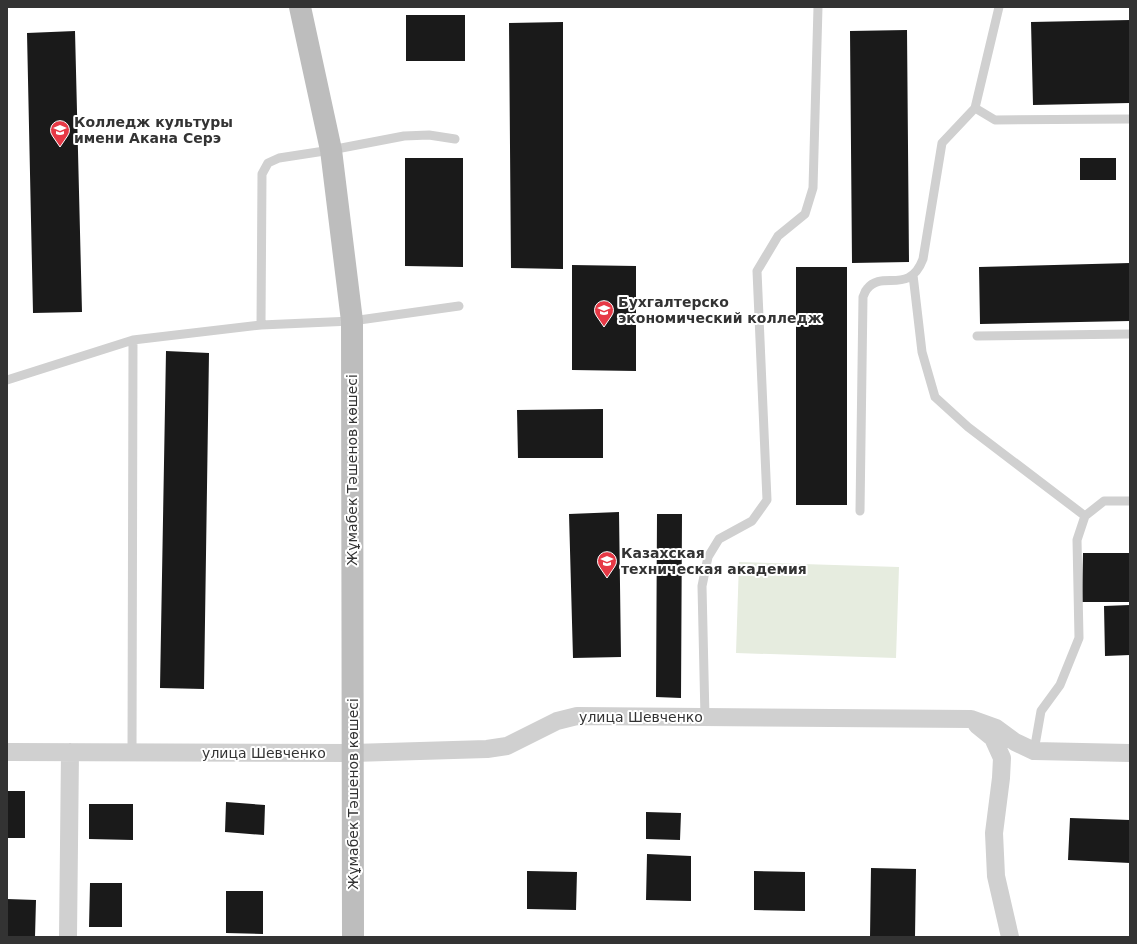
<svg xmlns="http://www.w3.org/2000/svg" width="1137" height="944" font-family="'DejaVu Sans',sans-serif">
<rect width="100%" height="100%" fill="#fff"/>
<!-- green -->
<path fill="#e6ecdf" d="M739 562 899 567 896 658 736 653Z"/>
<!-- building -->
<path fill="#1a1a1a" d="M406 15H465V61H406Z
M1130 20V103L1033 105 1031 22Z
M563 22V269L511 268 509 23Z
M907 30 909 262 852 263 850 31Z
M75 31 82 312 33 313 27 33Z
M405 158H463V267L405 266Z
M1080 158H1116V180H1080Z
M1130 263V321L980 324 979 267Z
M572 265 636 266V371L572 370Z
M796 267H847V505H796Z
M166 351 209 353 204 689 160 688Z
M603 409V458H518L517 410Z
M619 512 621 657 573 658 569 514Z
M657 514H682L681 698 656 697Z
M1083 553H1130V602H1082Z
M1130 605V655L1105 656 1104 606Z
M7 791H25V838H7Z
M226 802 265 805 264 835 225 832Z
M89 804H133V840L89 839Z
M646 812 681 813 680 840 646 839Z
M1070 818 1130 820V863L1068 860Z
M647 854 691 856V901L646 900Z
M871 868 916 869 915 937H870Z
M527 871 577 872 576 910 527 909Z
M754 871 805 872V911L754 910Z
M90 883H122V927H89Z
M226 891H263V934L226 933Z
M7 899 36 900 35 937H7Z"/>
<g fill="none" stroke-linecap="round" stroke-linejoin="round">
<!-- service -->
<path stroke="#d0d0d0" stroke-width="9" d="M975 108 995 120 1130 119
M913 275 922 352 935 397 968 427 1085 516
M261 325 262 174 268 163 279 158 331 150 404 136 429 135 455 139
M977 336 1130 334
M7 380 133 340 261 325 352 321 459 306
M860 511 863 297C864 295 865 291 867 289 882 269 909 296 923 259L942 143 975 108 999 7
M705 718 702 586 708 557 719 539 752 521 767 500 757 271 778 236 805 214 813 188 818 7
M1034 751 1041 711 1060 685 1079 638 1077 540 1085 516 1104 501H1130
M132 753 133 340"/>
<!-- minor -->
<path stroke="#d0d0d0" stroke-width="18" d="M977 725 993 738 1002 758 1001 778 994 833 996 876 1010 937
M7 752 353 753 487 749 507 746 557 721 577 716 971 719 996 728 1015 742 1034 751 1130 753
M68 937 70 752"/>
<!-- secondary -->
<path stroke="#bdbdbd" stroke-width="22" d="M300 7 331 150 352 321 353 937"/>
</g>
<!-- icons -->
<defs>
<symbol id="university-pin" viewBox="-11 -11 22 30"><path d="M0 17L-7.5 6A9.5 9.5 0 1 1 7.5 6Z" fill="#e63946" stroke="#fff"/><path d="M0-5L7-2L0 1L-7-2ZM-4 1L0 2.5L4 1V4Q0 6-4 4Z" fill="#fff"/></symbol>
</defs>
<g fill-rule="evenodd">
<use href="#university-pin" x="49" y="119" width="22" height="30"/>
<use href="#university-pin" x="593" y="299" width="22" height="30"/>
<use href="#university-pin" x="596" y="550" width="22" height="30"/>
</g>
<g text-anchor="middle" stroke-width="4" stroke-linejoin="round" paint-order="stroke">
<!-- poi labels -->
<g font-size="14" font-weight="bold" fill="#333" stroke="#fff" text-anchor="start">
<text x="74" y="127">Колледж культуры<tspan x="74" dy="16">имени Акана Серэ</tspan></text>
<text x="618" y="307">Бухгалтерско<tspan x="618" dy="16">экономический колледж</tspan></text>
<text x="621" y="558">Казахская<tspan x="621" dy="16">техническая академия</tspan></text>
</g>
<!-- street labels -->
<g font-size="14" fill="#333" stroke="#fff">
<text transform="translate(352 470) rotate(-90)" y="5">Жұмабек Тәшенов көшесі</text>
<text x="641" y="722">улица Шевченко</text>
<text x="264" y="758">улица Шевченко</text>
<text transform="translate(353 794) rotate(-90)" y="5">Жұмабек Тәшенов көшесі</text>
</g>
</g>
<!-- border -->
<rect width="1137" height="944" fill="none" stroke="#333333" stroke-width="16"/>
</svg>
